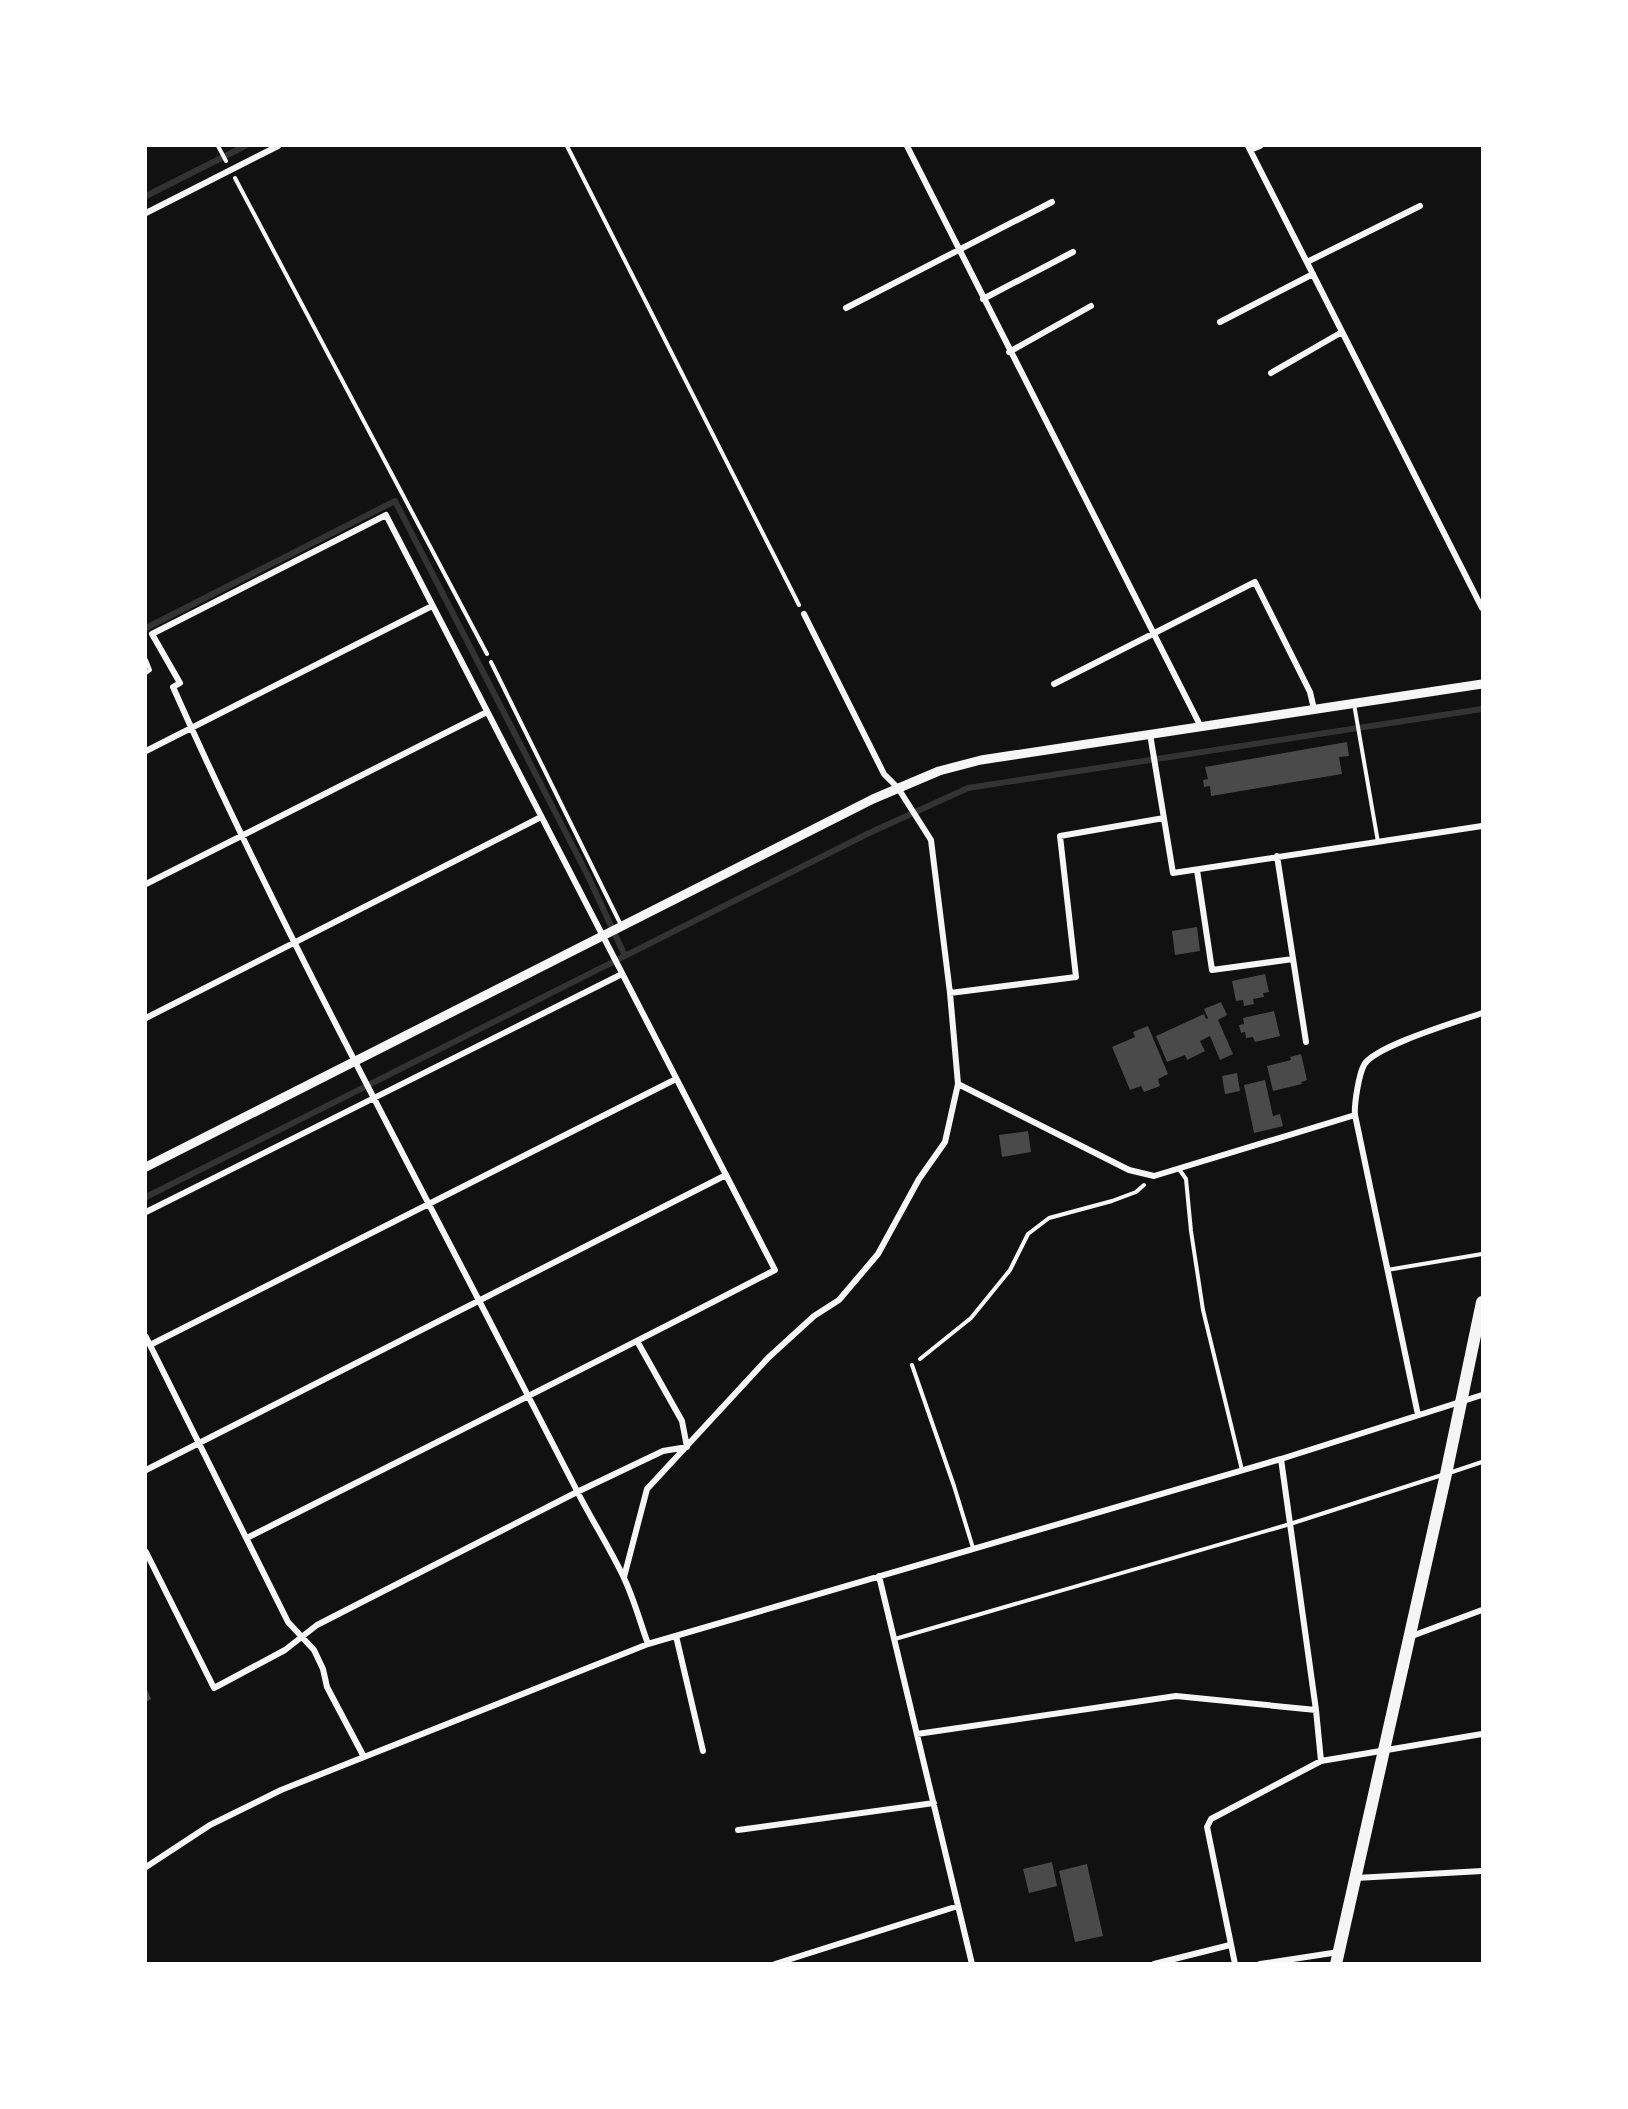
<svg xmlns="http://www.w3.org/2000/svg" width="1628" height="2109" font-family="'Public Sans',sans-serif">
<rect width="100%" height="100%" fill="#111"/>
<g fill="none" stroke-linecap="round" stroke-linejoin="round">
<!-- stream -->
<path stroke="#333" stroke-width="6" d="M146 196 245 146
M146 628 395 501 587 874 625 956
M146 1197 867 834 968 788 1482 709"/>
</g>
<!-- building -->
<path fill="#4a4a4a" d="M1347 742 1349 756 1339 757 1342 774 1211 796 1210 786 1204 787 1203 780 1208 779 1205 767Z
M1197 927 1200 951 1175 955 1172 931Z
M1265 974 1269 992 1263 993 1264 997 1253 999 1254 1004 1244 1006 1243 1000 1236 1001 1232 981Z
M1221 1002 1227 1015 1218 1020 1233 1054 1220 1060 1210 1036 1200 1041 1205 1051 1187 1060 1185 1055 1167 1062 1156 1036 1204 1014 1206 1019 1208 1018 1204 1009Z
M1274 1011 1280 1036 1255 1042 1253 1037 1246 1038 1245 1032 1241 1033 1239 1025 1244 1024 1243 1018Z
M1148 1026 1168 1074 1158 1079 1160 1086 1144 1092 1141 1086 1130 1090 1112 1047 1135 1037 1133 1032Z
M1301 1054 1307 1080 1301 1082 1302 1084 1273 1091 1267 1066 1291 1060 1290 1057Z
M1237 1073 1240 1091 1225 1094 1222 1076Z
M1265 1080 1273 1116 1280 1114 1283 1126 1254 1133 1244 1085Z
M1028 1131 1031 1152 1002 1157 999 1135Z
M146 1687 151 1699 146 1702Z
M1052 1862 1057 1886 1029 1893 1023 1869Z
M1087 1864 1103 1936 1075 1942 1059 1871Z"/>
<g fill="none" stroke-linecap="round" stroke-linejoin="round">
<!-- path -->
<path stroke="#f5f5f5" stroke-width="4" d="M218 146 226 161
M567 146 799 605
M235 178 487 654
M146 660 150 670 146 673
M920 1359 971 1318 1010 1270 1028 1234 1049 1218 1112 1201 1136 1192 1144 1185"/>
<!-- service -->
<path stroke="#f5f5f5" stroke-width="4" d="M491 662 621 925
M1354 704 1378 842
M1179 1169 1186 1179 1191 1231 1203 1310 1242 1470
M1387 1270 1482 1254
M912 1365 954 1486 973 1548
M1449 1473 1482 1462
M895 1639 1290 1524 1442 1475"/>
<!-- minor -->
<path stroke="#f5f5f5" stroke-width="6" d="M907 146 1201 727
M1248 146 1482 608
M1250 150 1260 146
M146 213 278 146
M1307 262 1420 206
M983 299 1073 252
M846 308 1052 202
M1220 322 1313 274
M1009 352 1091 306
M1271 373 1342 332
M1054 684 1255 582 1310 692 1314 709
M1150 734 1173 873 1482 826
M146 751 432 606
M1277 856 1306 1042
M1197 870 1212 970 1293 959
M146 884 487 712
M950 993 1076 977 1060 836 1164 818
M146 1018 541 817
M958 1084 1129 1170 1154 1176 1355 1115
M146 1212 622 974
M146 1337 288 1622 314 1650 323 1669 327 1687 364 1757
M150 1345 676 1079
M1418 1415 1355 1115C1354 1104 1359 1074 1364 1065 1374 1046 1460 1021 1482 1013
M1281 1459 1316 1710 1321 1761
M146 1470 726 1175
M247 1538C423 1449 600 1361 775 1270L386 515 152 634 180 683 173 687C268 901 380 1109 487 1316 517 1374 546 1431 576 1489 591 1519 610 1548 624 1578 634 1599 640 1622 648 1644
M146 1552 214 1688 285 1650 317 1625 577 1492 663 1451 687 1447 682 1421 637 1341
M879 1576 972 1964
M624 1577 647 1489 768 1358 814 1316 839 1300 878 1254 919 1179 945 1142 958 1084 950 993 931 840 898 788 884 774 804 614
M676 1636 703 1751
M1409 1637 1482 1610
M917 1734 1176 1696 1316 1710
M738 1830 934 1803
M146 1867 210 1825 281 1790 648 1644 1281 1459 1482 1395
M1356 1878 1482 1871
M775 1964 958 1906
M1154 1964 1230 1945
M1235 1964 1207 1827 1211 1819 1321 1761 1482 1734
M1260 1964 1339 1952"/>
<!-- tertiary -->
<path stroke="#f5f5f5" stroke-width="9" d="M146 1167 873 799 939 771 981 760 1482 684"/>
<!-- primary -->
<path stroke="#f5f5f5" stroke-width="12" d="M1336 1964 1446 1474 1482 1302"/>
</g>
<!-- border -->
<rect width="1628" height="2109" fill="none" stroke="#ffffff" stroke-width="294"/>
</svg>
